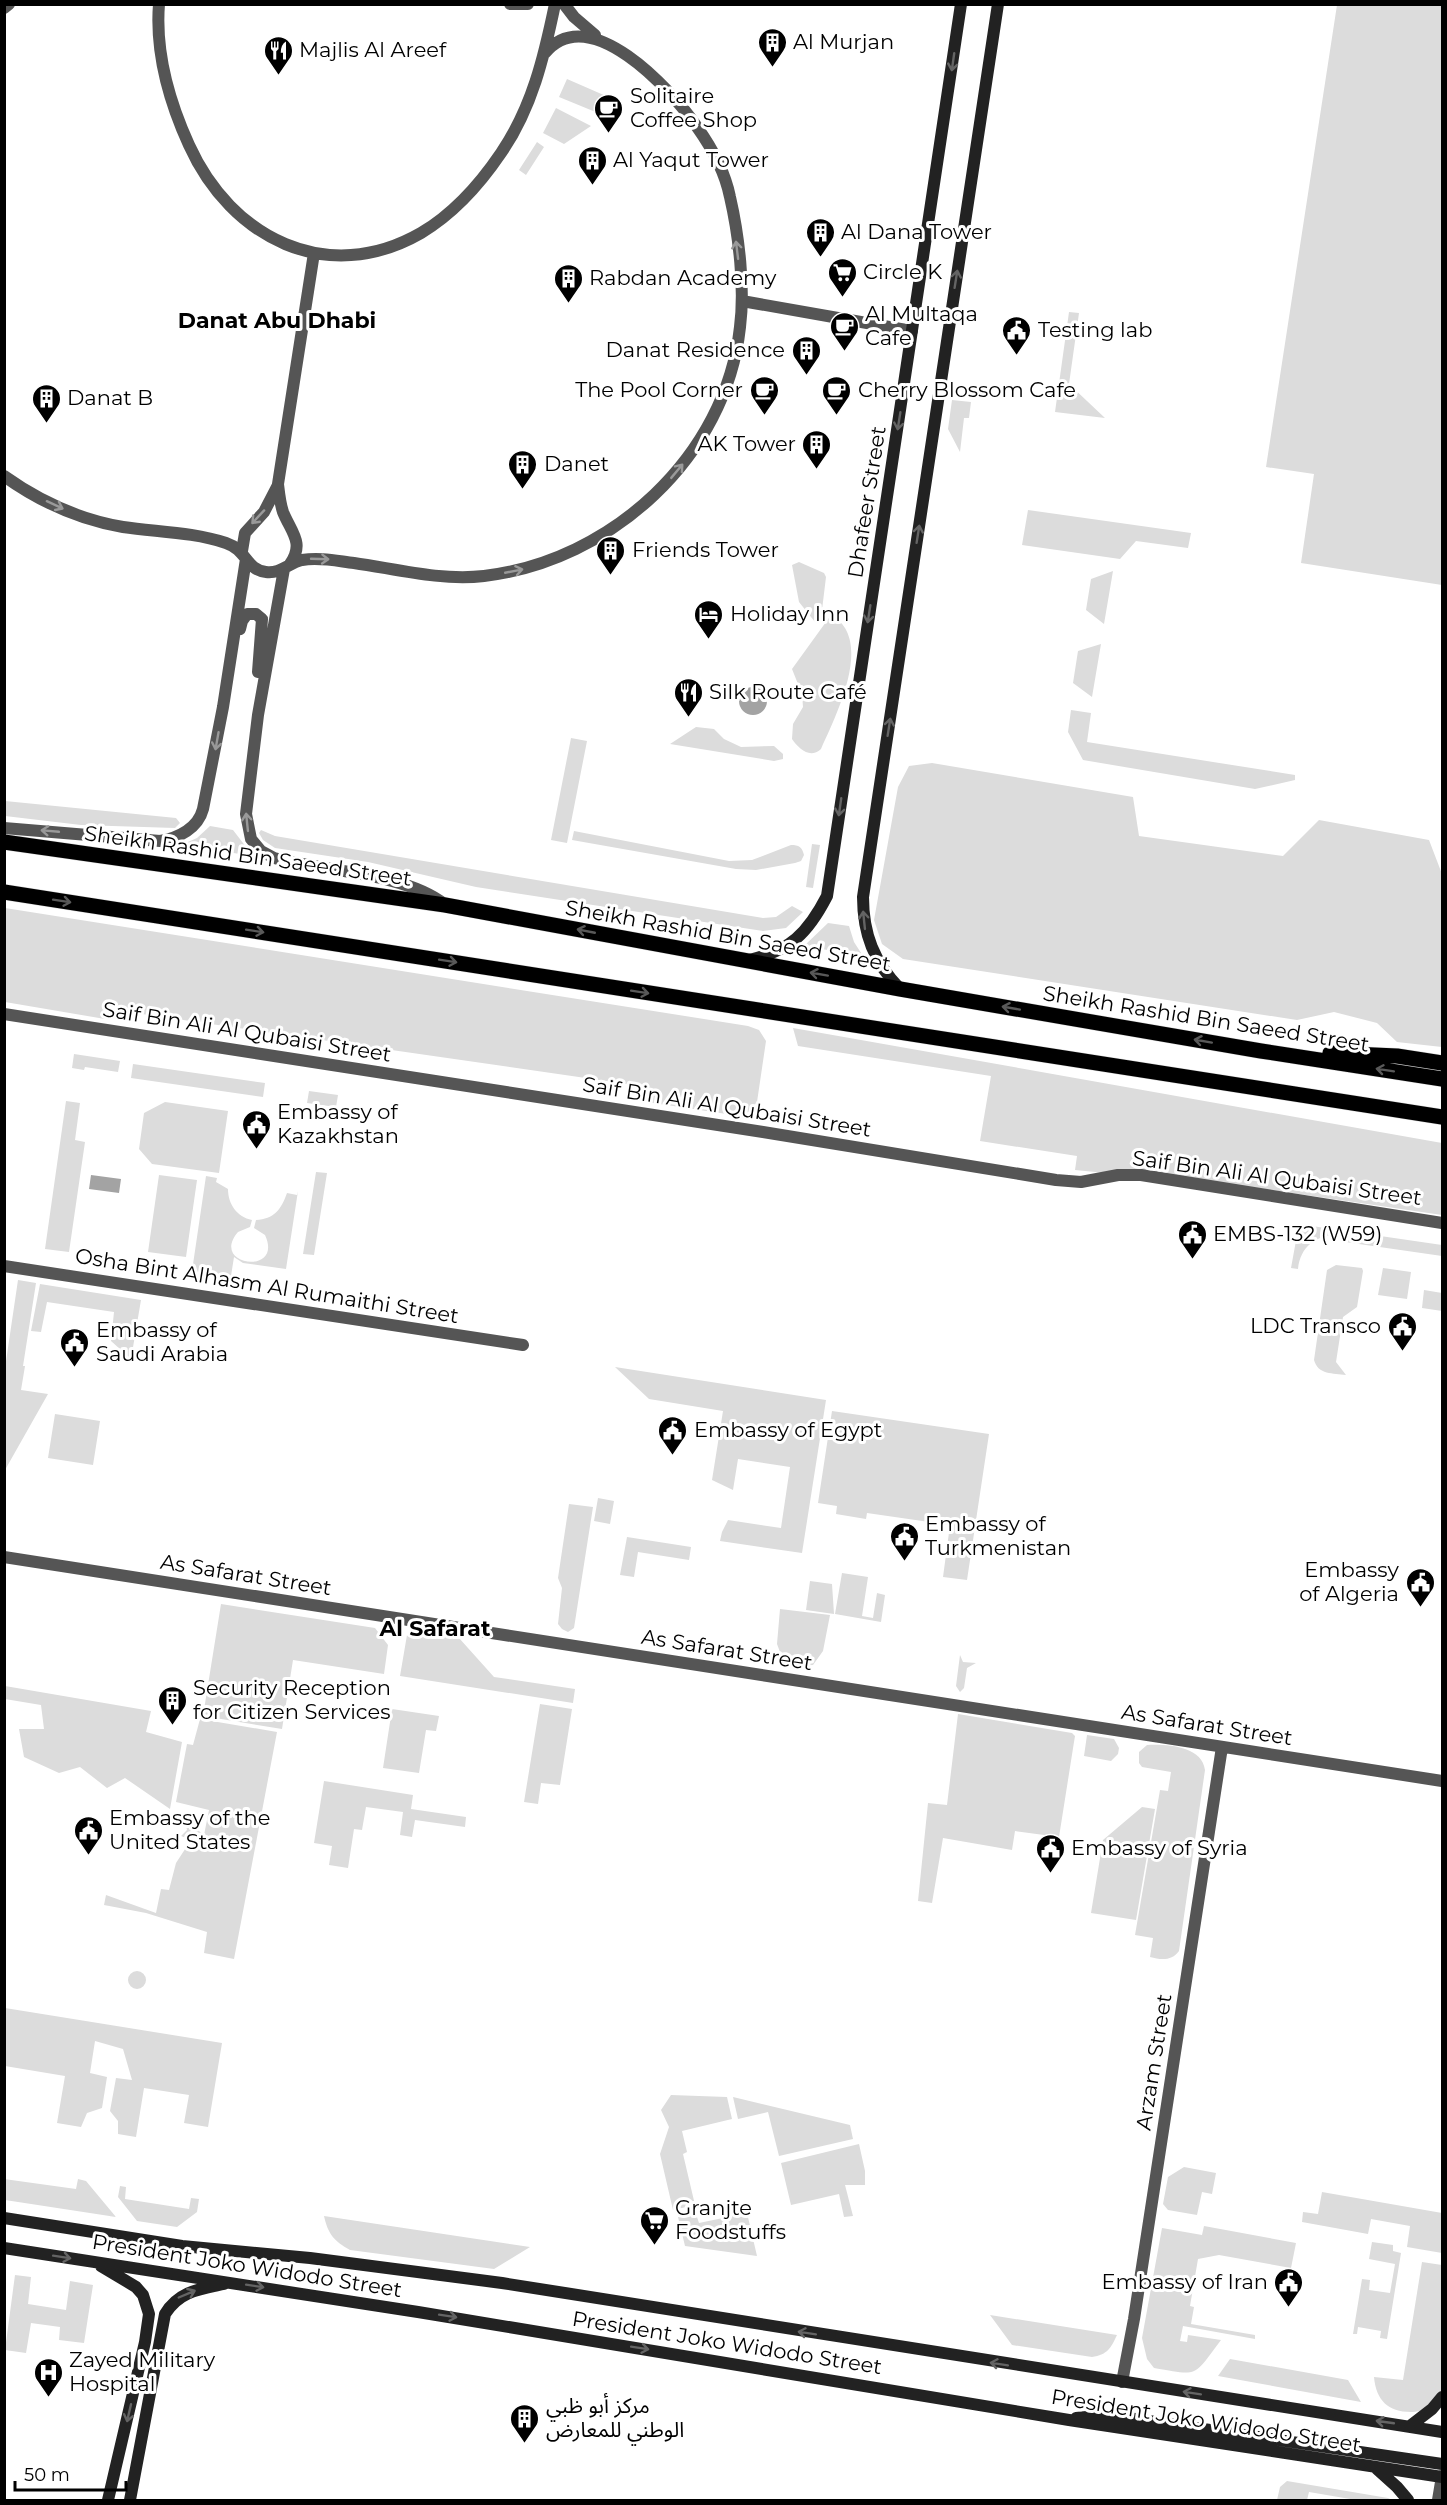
<svg xmlns="http://www.w3.org/2000/svg" width="1447" height="2505" font-family="Montserrat,'Noto Sans Arabic',sans-serif">
<rect width="100%" height="100%" fill="#fff"/>
<!-- green -->
<path fill="#dcdcdc" d="M1337 5H1442V585L1301 563 1314 474 1266 467Z
M567 79 606 96 598 113 559 97Z
M556 108 591 126 564 144 543 133Z
M537 142 544 147 526 175 519 170Z
M1069 312 1079 313 1069 384 1105 418 1055 412Z
M952 400 971 402 969 418H964L960 452 948 429Z
M1028 510 1191 533 1188 548 1136 541 1120 559 1022 545Z
M799 562 824 573 826 577 822 610 815 622 799 602 792 565Z
M1113 571 1104 624 1086 610 1091 579Z
M831 615C875 639 836 715 821 749 810 759 799 749 792 739L793 724 803 707 802 694 792 669Z
M1101 644 1092 697 1073 683 1078 651Z
M1071 710 1091 713 1087 742 1295 775V780L1255 789 1083 760 1068 732Z
M696 727 714 729 724 739 741 747 774 746 783 754V759L774 761 670 744Z
M571 738 587 741 567 843 551 840Z
M932 763 1133 797 1139 836 1283 856 1319 820 1429 840 1442 874V1047L1397 1042 1377 1023 1334 1012 1297 1020 903 959 882 944 874 920 898 787 909 766Z
M5 801 176 818 180 823 175 828 81 825 5 816Z
M210 826 233 830 253 856 181 845 197 838Z
M261 830 275 836 763 918 776 917 792 906 803 912 786 928 763 931 476 887 368 862 275 848 263 840 259 833Z
M574 831 729 861 752 860 791 845C799 845 802 847 804 855L801 861 795 863 756 870 736 869 572 840Z
M812 844 820 845 813 888 806 887Z
M5 908 748 1026 759 1030 766 1041 757 1102 750 1111 740 1116 633 1100 634 1085 107 1009 105 1019 5 1002Z
M828 923 849 926 854 942 863 956 804 946Z
M793 1028 1442 1143V1215L1258 1188 1075 1170 1077 1156 980 1141 991 1076 798 1046Z
M74 1054 120 1061 118 1072 85 1067 84 1070 72 1068Z
M133 1064 265 1083 263 1097 131 1078Z
M309 1091 338 1095 336 1107 307 1103Z
M66 1101 80 1103 75 1140 85 1142 69 1252 45 1249Z
M165 1102 228 1111 219 1173 152 1164 139 1149 144 1113Z
M316 1172 327 1173 314 1255 303 1254Z
M159 1175 197 1180 186 1257 148 1252Z
M206 1176 217 1178 216 1182 228 1189C228 1204 237 1217 252 1220L250 1227 238 1232C209 1266 284 1276 265 1235L254 1228 256 1220C274 1219 281 1210 287 1193L297 1195 298 1191 286 1269 243 1263 234 1257 231 1276 192 1271Z
M1299 1224 1338 1230 1337 1235C1316 1235 1300 1247 1298 1269L1291 1268Z
M1346 1231 1442 1245V1256L1345 1242Z
M1336 1265 1362 1268 1363 1271 1357 1307 1343 1317 1336 1362 1346 1375C1333 1373 1318 1375 1314 1360L1327 1270Z
M1383 1268 1411 1272 1407 1299 1378 1295Z
M18 1280 36 1283 23 1366H25L21 1390 48 1394 5 1470V1368Z
M40 1284 141 1300 131 1359 111 1341 114 1312 47 1302 41 1332 31 1331Z
M1424 1290 1442 1293V1311L1422 1308Z
M615 1367 826 1400 802 1553 720 1541 722 1532 728 1520 781 1528 790 1467 738 1459 733 1490 712 1480 723 1411 649 1399Z
M832 1411 989 1434 967 1580 943 1577 950 1525 867 1513 866 1519 836 1514 837 1506 818 1503Z
M55 1414 100 1421 93 1465 48 1458Z
M598 1498 614 1501 610 1524 594 1521Z
M569 1504 593 1507 574 1628 568 1632 562 1629 558 1624 562 1588 558 1578Z
M627 1537 691 1547 689 1560 638 1552 634 1577 620 1575Z
M842 1573 868 1577 862 1616 873 1618 877 1593 885 1595 881 1622 835 1614Z
M810 1581 832 1584 834 1614 806 1610Z
M221 1604 375 1628 388 1645 384 1674 293 1660 282 1729 203 1716Z
M780 1609 830 1615 823 1651 813 1665 798 1666 783 1660 777 1644Z
M415 1630 459 1638 494 1677 575 1689 573 1703 400 1676 407 1635Z
M960 1655 963 1662 976 1663 967 1668 964 1688 960 1692 956 1686Z
M5 1686 151 1711 146 1732 182 1742 170 1809 125 1778 107 1788 80 1767 59 1773 24 1757 19 1729H44L41 1705 5 1699Z
M540 1704 572 1709 560 1785 541 1783 538 1804 524 1802Z
M392 1709 439 1716 436 1731 426 1730 419 1773 383 1768Z
M958 1714 1072 1733 1075 1736 1074 1742 1059 1837 1015 1831 1012 1850 943 1838 932 1903 918 1901 928 1803 947 1805Z
M200 1719 277 1732 234 1959 204 1953 207 1932 146 1913 104 1905 106 1895 156 1913 161 1889 169 1890 176 1863 191 1840 181 1836 187 1830 185 1820 204 1835 209 1810 176 1802 187 1744 193 1745Z
M1087 1735 1114 1739 1119 1748 1118 1754 1111 1761 1084 1756Z
M1147 1745C1167 1744 1202 1746 1205 1770L1179 1951C1172 1961 1161 1960 1150 1957L1153 1938 1135 1935 1160 1790 1168 1791 1171 1772 1142 1767 1139 1763V1752Z
M324 1781 413 1795 411 1809 466 1817 465 1827 415 1820 412 1837 400 1835 403 1812 366 1807 362 1830 354 1829 348 1868 329 1865 332 1846 314 1843Z
M1142 1807 1155 1809 1136 1920 1091 1913 1103 1840Z
M128 1980a9 9 0 1 1 18 0a9 9 0 1 1-18 0Z
M5 2008 222 2043 208 2127 184 2123 189 2095 144 2088 136 2137 118 2134V2121L110 2111 116 2078 132 2080 123 2049 95 2041 90 2073 107 2077 102 2108 87 2113 81 2127 57 2123 65 2076 5 2066Z
M671 2095 727 2097 732 2119 682 2131 687 2152 683 2154 695 2205 673 2210 660 2154 669 2127 661 2110Z
M733 2097 850 2125 853 2139 779 2156 768 2112 738 2119Z
M859 2144 865 2171V2185H845L853 2216 844 2217 839 2194 791 2205 781 2163Z
M1184 2167 1216 2173 1212 2194 1202 2192 1197 2215 1168 2210 1163 2204 1168 2177Z
M4 2179 76 2189 78 2179 86 2181 116 2217 5 2200Z
M120 2186 126 2187 125 2199 189 2209 191 2198 199 2199 197 2212 177 2227 137 2221 118 2197Z
M1322 2192 1442 2213V2253L1407 2247 1410 2226 1371 2219 1368 2234 1302 2222 1303 2212 1318 2214Z
M747 2213 757 2256 685 2246 678 2217 696 2214 699 2223Z
M324 2216 530 2247 494 2269 350 2250C334 2241 328 2234 324 2216Z
M1204 2226 1296 2243 1291 2268 1219 2255 1198 2259 1190 2306 1194 2307 1191 2324 1255 2335V2339L1183 2326 1180 2341 1187 2342 1188 2335 1221 2340C1193 2377 1200 2376 1154 2368L1147 2359 1142 2338 1162 2228 1202 2235Z
M1372 2242 1393 2245V2251L1401 2253 1387 2339 1380 2338 1381 2331 1358 2327 1357 2334H1353L1362 2279 1370 2280 1369 2290 1390 2293 1395 2264 1369 2259Z
M1422 2262 1442 2265V2394C1439 2398 1434 2405 1429 2408 1425 2410 1416 2412 1411 2412 1388 2412 1376 2400 1374 2377L1403 2380Z
M15 2275 31 2277 28 2304 66 2310 70 2281 93 2285 84 2343 59 2340 60 2327 31 2323 26 2353 5 2350Z
M990 2315 1117 2335C1111 2348 1107 2355 1092 2357L1012 2345Z
M1230 2359 1348 2380 1361 2402 1218 2376Z
M1287 2481 1388 2498 1392 2500H1356L1309 2492 1307 2500H1277L1280 2487Z"/>
<!-- water -->
<path fill="#a3a3a3" d="M739 701a14 14 0 1 1 28 0a14 14 0 1 1-28 0Z
M91 1175 121 1179 119 1193 89 1189Z"/>
<g fill="none" stroke-linecap="round" stroke-linejoin="round">
<defs>
<path id="primary" d="M4 842 445 905 900 989 1261 1051 1442 1079
M4 892 1442 1117
M1330 1053 1397 1056 1442 1063"/>
</defs>
<!-- primary casing -->
<use href="#primary" stroke="#dbdbdb" stroke-width="16"/>
<!-- street -->
<path stroke="#555" stroke-width="12" d="M159 4C155 54 169 101 189 145 231 238 327 287 421 233 453 214 480 184 501 153 532 108 544 57 555 4
M510 4H528
M564 4 574 17 595 35
M4 8 9 4
M742 301 912 331
M4 476C39 501 81 520 123 527 157 532 193 532 226 543 247 550 246 570 266 572 280 574 289 563 302 560 320 557 337 561 354 563 396 569 441 581 484 576 611 561 726 457 740 327 745 288 739 236 730 197 725 172 712 148 697 127 671 89 589 0 545 53
M242 551 245 533 264 512 278 485
M290 564C305 543 291 532 283 512 280 503 279 493 278 484L314 253
M284 569 258 715 246 814 251 839 261 851 274 858C324 871 404 873 444 904
M240 629 242 621 247 614H256L262 619 258 672
M4 828 160 841C179 838 198 828 203 809L223 707 246 559
M4 1014 763 1132 1056 1180 1081 1182 1118 1175H1141L1442 1223
M4 1266 523 1345
M4 1557 1442 1781
M1122 2382 1134 2319 1222 1747
M1438 2500 1442 2476"/>
<!-- secondary -->
<path stroke="#222" stroke-width="12" d="M749 960C790 951 808 933 827 896L961 4
M900 989C874 962 863 934 863 897L998 4
M4 2218 182 2246 310 2258 502 2283 1442 2432
M4 2248 418 2312 1069 2420 1442 2477
M101 2266 136 2287 143 2295 149 2314 145 2342 108 2500
M1076 2418 1108 2415 1442 2464
M1410 2426 1432 2409 1442 2397
M1377 2469 1397 2487 1408 2500
M130 2500 165 2314C179 2291 200 2289 224 2284"/>
<!-- primary -->
<use href="#primary" stroke="#000" stroke-width="15"/>
</g>
<!-- one-way arrows -->
<defs><path id="oneway-shaft" d="M-6 0H5M1.5-3L5.5 0L1.5 3" fill="none" stroke-width="1.6" stroke-linecap="round" stroke-linejoin="round" transform="scale(1.5)"/></defs>
<g stroke="#646464">
<use href="#oneway-shaft" transform="translate(953 62) rotate(98)"/>
<use href="#oneway-shaft" transform="translate(956 279) rotate(-81)"/>
<use href="#oneway-shaft" transform="translate(899 421) rotate(99)"/>
<use href="#oneway-shaft" transform="translate(918 534) rotate(-81)"/>
<use href="#oneway-shaft" transform="translate(869 614) rotate(99)"/>
<use href="#oneway-shaft" transform="translate(889 727) rotate(-81)"/>
<use href="#oneway-shaft" transform="translate(840 807) rotate(98)"/>
<use href="#oneway-shaft" transform="translate(864 920) rotate(-96)"/>
<use href="#oneway-shaft" transform="translate(62 2257) rotate(9)"/>
<use href="#oneway-shaft" transform="translate(255 2286) rotate(9)"/>
<use href="#oneway-shaft" transform="translate(187 2294) rotate(-23)"/>
<use href="#oneway-shaft" transform="translate(448 2316) rotate(9)"/>
<use href="#oneway-shaft" transform="translate(807 2333) rotate(-171)"/>
<use href="#oneway-shaft" transform="translate(640 2348) rotate(9)"/>
<use href="#oneway-shaft" transform="translate(999 2364) rotate(-171)"/>
<use href="#oneway-shaft" transform="translate(1192 2393) rotate(-171)"/>
<use href="#oneway-shaft" transform="translate(129 2413) rotate(103)"/>
<use href="#oneway-shaft" transform="translate(1385 2422) rotate(-172)"/>
</g>
<g stroke="#999">
<use href="#oneway-shaft" transform="translate(737 250) rotate(-97)"/>
<use href="#oneway-shaft" transform="translate(677 471) rotate(-50)"/>
<use href="#oneway-shaft" transform="translate(55 505) rotate(25)"/>
<use href="#oneway-shaft" transform="translate(258 517) rotate(133)"/>
<use href="#oneway-shaft" transform="translate(320 559) rotate(2)"/>
<use href="#oneway-shaft" transform="translate(514 571) rotate(-11)"/>
<use href="#oneway-shaft" transform="translate(217 741) rotate(100)"/>
<use href="#oneway-shaft" transform="translate(247 822) rotate(-96)"/>
<use href="#oneway-shaft" transform="translate(50 831) rotate(-175)"/>
</g>
<g stroke="#595959">
<use href="#oneway-shaft" transform="translate(62 901) rotate(9)"/>
<use href="#oneway-shaft" transform="translate(255 931) rotate(9)"/>
<use href="#oneway-shaft" transform="translate(586 931) rotate(-169)"/>
<use href="#oneway-shaft" transform="translate(448 961) rotate(9)"/>
<use href="#oneway-shaft" transform="translate(819 974) rotate(-170)"/>
<use href="#oneway-shaft" transform="translate(640 992) rotate(9)"/>
<use href="#oneway-shaft" transform="translate(1011 1008) rotate(-170)"/>
<use href="#oneway-shaft" transform="translate(1203 1041) rotate(-170)"/>
<use href="#oneway-shaft" transform="translate(1385 1070) rotate(-171)"/>
</g>
<!-- icons -->
<defs>
<symbol id="building-pin" viewBox="-11 -11 22 30"><path d="M0 17L-7.5 6A9.5 9.5 0 1 1 7.5 6Z" fill="#000" stroke="#fff"/><path d="M-4-6H4V6H1V3H-1V6H-4ZM-2.5-4.3h1.7v1.8h-1.7ZM.8-4.3h1.7v1.8H.8ZM-2.5-1h1.7V.8h-1.7ZM.8-1h1.7V.8H.8Z" fill="#fff"/></symbol>
<symbol id="restaurant-pin" viewBox="-11 -11 22 30"><path d="M0 17L-7.5 6A9.5 9.5 0 1 1 7.5 6Z" fill="#000" stroke="#fff"/><path d="M-5-6h1v4h1v-4h1v4h1v-4h1v5L-1.5 .5V6h-2V.5L-5-1ZM5-6V6H3V1.5H1.5Q1.5-4 5-6Z" fill="#fff"/></symbol>
<symbol id="cafe-pin" viewBox="-11 -11 22 30"><path d="M0 17L-7.5 6A9.5 9.5 0 1 1 7.5 6Z" fill="#000" stroke="#fff"/><path d="M-5.5-4.5H6V0H3Q3 3.5 0 3.5H-2.5Q-5.5 3.5-5.5 0ZM3-3.2v2h1.7v-2ZM-6 4.5H4V6H-6Z" fill="#fff"/></symbol>
<symbol id="supermarket-pin" viewBox="-11 -11 22 30"><path d="M0 17L-7.5 6A9.5 9.5 0 1 1 7.5 6Z" fill="#000" stroke="#fff"/><path d="M-6-5.5h2.5l.6 2H6L4.5 2H-2.5L-4.4-4H-6ZM-1.5 3.2a1.3 1.3 0 1 0 .1 0ZM3 3.2a1.3 1.3 0 1 0 .1 0Z" fill="#fff"/></symbol>
<symbol id="civic-pin" viewBox="-11 -11 22 30"><path d="M0 17L-7.5 6A9.5 9.5 0 1 1 7.5 6Z" fill="#000" stroke="#fff"/><path d="M-.6-6.5H3V-4.5H.6V-3L4-1V1h2V6H-6V1h2V-1L-.6-3ZM-1.2 2.5V6h2.4V2.5Z" fill="#fff"/></symbol>
<symbol id="hotel-pin" viewBox="-11 -11 22 30"><path d="M0 17L-7.5 6A9.5 9.5 0 1 1 7.5 6Z" fill="#000" stroke="#fff"/><path d="M-6-4.5h1.5V1H6V5H4.5V3h-9V5H-6ZM-4 0a1.8 1.8 0 1 1 3.6 0ZM.5 0V-2.5h3Q6-2.5 6 0Z" fill="#fff"/></symbol>
<symbol id="hospital-pin" viewBox="-11 -11 22 30"><path d="M0 17L-7.5 6A9.5 9.5 0 1 1 7.5 6Z" fill="#000" stroke="#fff"/><path d="M-5-5h3v3.5h4V-5h3V5h-3V1.5h-4V5h-3Z" fill="#fff"/></symbol>
</defs>
<g fill-rule="evenodd">
<use href="#building-pin" x="756" y="26" width="33" height="45"/>
<use href="#restaurant-pin" x="262" y="34" width="33" height="45"/>
<use href="#cafe-pin" x="592" y="92" width="33" height="45"/>
<use href="#building-pin" x="576" y="144" width="33" height="45"/>
<use href="#building-pin" x="804" y="216" width="33" height="45"/>
<use href="#supermarket-pin" x="826" y="256" width="33" height="45"/>
<use href="#building-pin" x="552" y="262" width="33" height="45"/>
<use href="#cafe-pin" x="828" y="310" width="33" height="45"/>
<use href="#civic-pin" x="1000" y="314" width="33" height="45"/>
<use href="#building-pin" x="790" y="334" width="33" height="45"/>
<use href="#cafe-pin" x="748" y="374" width="33" height="45"/>
<use href="#cafe-pin" x="820" y="374" width="33" height="45"/>
<use href="#building-pin" x="30" y="382" width="33" height="45"/>
<use href="#building-pin" x="800" y="428" width="33" height="45"/>
<use href="#building-pin" x="506" y="448" width="33" height="45"/>
<use href="#building-pin" x="594" y="534" width="33" height="45"/>
<use href="#hotel-pin" x="692" y="598" width="33" height="45"/>
<use href="#restaurant-pin" x="672" y="676" width="33" height="45"/>
<use href="#civic-pin" x="240" y="1108" width="33" height="45"/>
<use href="#civic-pin" x="1176" y="1218" width="33" height="45"/>
<use href="#civic-pin" x="1386" y="1310" width="33" height="45"/>
<use href="#civic-pin" x="58" y="1326" width="33" height="45"/>
<use href="#civic-pin" x="656" y="1414" width="33" height="45"/>
<use href="#civic-pin" x="888" y="1520" width="33" height="45"/>
<use href="#civic-pin" x="1404" y="1566" width="33" height="45"/>
<use href="#building-pin" x="156" y="1684" width="33" height="45"/>
<use href="#civic-pin" x="72" y="1814" width="33" height="45"/>
<use href="#civic-pin" x="1034" y="1832" width="33" height="45"/>
<use href="#supermarket-pin" x="638" y="2204" width="33" height="45"/>
<use href="#civic-pin" x="1272" y="2266" width="33" height="45"/>
<use href="#hospital-pin" x="32" y="2356" width="33" height="45"/>
<use href="#building-pin" x="508" y="2402" width="33" height="45"/>
</g>
<g text-anchor="middle" stroke-width="6" stroke-linejoin="round" paint-order="stroke">
<!-- poi labels -->
<g font-size="21" fill="#000" stroke="#fff" text-anchor="start">
<text x="793" y="49">Al Murjan</text>
<text x="299" y="57">Majlis Al Areef</text>
<text x="630" y="103">Solitaire<tspan x="630" dy="24">Coffee Shop</tspan></text>
<text x="613" y="167">Al Yaqut Tower</text>
<text x="841" y="239">Al Dana Tower</text>
<text x="863" y="279">Circle K</text>
<text x="589" y="285">Rabdan Academy</text>
<text x="865" y="321">Al Multaqa<tspan x="865" dy="24">Cafe</tspan></text>
<text x="1038" y="337">Testing lab</text>
<text x="785" y="357" text-anchor="end">Danat Residence</text>
<text x="743" y="397" text-anchor="end">The Pool Corner</text>
<text x="858" y="397">Cherry Blossom Cafe</text>
<text x="67" y="405">Danat B</text>
<text x="796" y="451" text-anchor="end">AK Tower</text>
<text x="544" y="471">Danet</text>
<text x="632" y="557">Friends Tower</text>
<text x="730" y="621">Holiday Inn</text>
<text x="709" y="699">Silk Route Café</text>
<text x="277" y="1119">Embassy of<tspan x="277" dy="24">Kazakhstan</tspan></text>
<text x="1213" y="1241">EMBS-132 (W59)</text>
<text x="1381" y="1333" text-anchor="end">LDC Transco</text>
<text x="96" y="1337">Embassy of<tspan x="96" dy="24">Saudi Arabia</tspan></text>
<text x="694" y="1437">Embassy of Egypt</text>
<text x="925" y="1531">Embassy of<tspan x="925" dy="24">Turkmenistan</tspan></text>
<text x="1399" y="1577" text-anchor="end">Embassy<tspan x="1399" dy="24">of Algeria</tspan></text>
<text x="193" y="1695">Security Reception<tspan x="193" dy="24">for Citizen Services</tspan></text>
<text x="109" y="1825">Embassy of the<tspan x="109" dy="24">United States</tspan></text>
<text x="1071" y="1855">Embassy of Syria</text>
<text x="675" y="2215">Granjte<tspan x="675" dy="24">Foodstuffs</tspan></text>
<text x="1268" y="2289" text-anchor="end">Embassy of Iran</text>
<text x="69" y="2367">Zayed Military<tspan x="69" dy="24">Hospital</tspan></text>
<text x="546" y="2413">مركز أبو ظبي<tspan x="546" dy="24">الوطني للمعارض</tspan></text>
</g>
<!-- street labels -->
<g font-size="21" fill="#000" stroke="#fff">
<text transform="translate(867 502) rotate(-81)" y="7">Dhafeer Street</text>
<text transform="translate(248 856) rotate(8)" y="7">Sheikh Rashid Bin Saeed Street</text>
<text transform="translate(728 936) rotate(10)" y="7">Sheikh Rashid Bin Saeed Street</text>
<text transform="translate(1206 1019) rotate(9)" y="7">Sheikh Rashid Bin Saeed Street</text>
<text transform="translate(247 1032) rotate(9)" y="7">Saif Bin Ali Al Qubaisi Street</text>
<text transform="translate(727 1107) rotate(9)" y="7">Saif Bin Ali Al Qubaisi Street</text>
<text transform="translate(1277 1178) rotate(8)" y="7">Saif Bin Ali Al Qubaisi Street</text>
<text transform="translate(267 1286) rotate(9)" y="7">Osha Bint Alhasm Al Rumaithi Street</text>
<text transform="translate(246 1575) rotate(9)" y="7">As Safarat Street</text>
<text transform="translate(727 1650) rotate(9)" y="7">As Safarat Street</text>
<text transform="translate(1207 1725) rotate(9)" y="7">As Safarat Street</text>
<text transform="translate(1154 2062) rotate(-81)" y="7">Arzam Street</text>
<text transform="translate(247 2266) rotate(9)" y="7">President Joko Widodo Street</text>
<text transform="translate(727 2343) rotate(9)" y="7">President Joko Widodo Street</text>
<text transform="translate(1206 2421) rotate(9)" y="7">President Joko Widodo Street</text>
</g>
<!-- neighbourhood labels -->
<g font-size="22" font-weight="bold" fill="#000" stroke="#fff">
<text x="277" y="328">Danat Abu Dhabi</text>
<text x="435" y="1636">Al Safarat</text>
</g>
</g>
<!-- border -->
<rect width="1447" height="2505" fill="none" stroke="#000000" stroke-width="12"/>
<!-- scale -->
<path d="M15 2481v9h111v-9" fill="none" stroke="#000000" stroke-width="3"/>
<text x="24" y="2481" font-size="18" fill="#000000" stroke="#ffffff" stroke-width="4.5" paint-order="stroke">50 m</text>
</svg>
